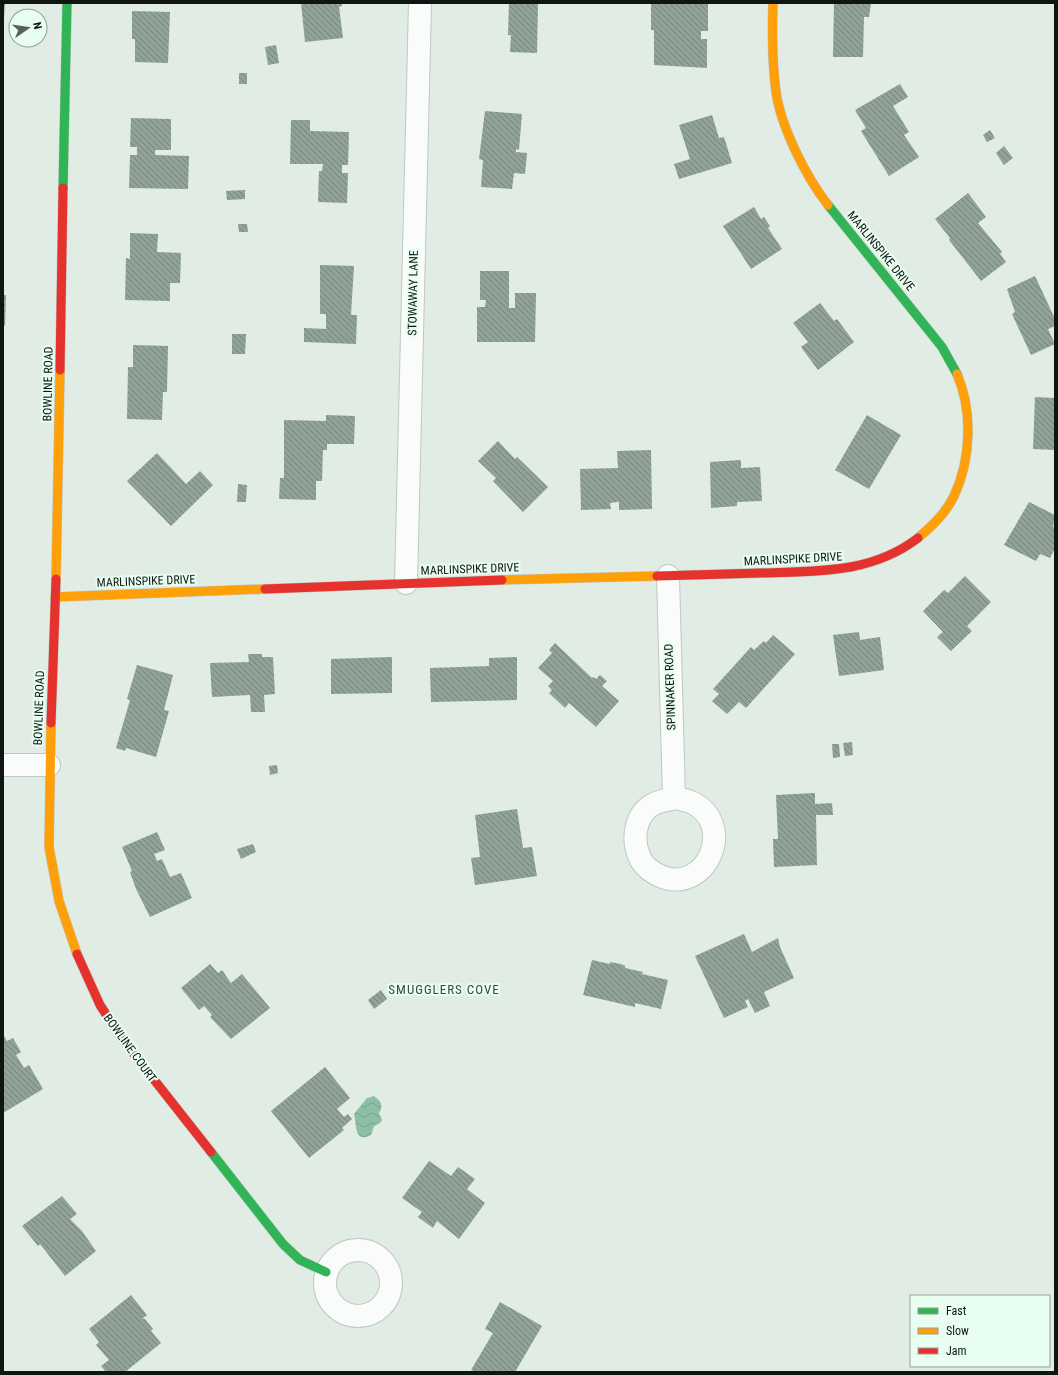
<svg xmlns="http://www.w3.org/2000/svg" width="1058" height="1375" font-family="'Roboto Condensed',sans-serif">
<defs>
<pattern id="water-waves" width="16" height="10" patternUnits="userSpaceOnUse"><rect width="16" height="10" fill="#8cbfa3"/><path d="M0 5q4-4 8 0t8 0" fill="none" stroke="#78a38b"/></pattern>
<pattern id="building-back-hatch" width="6" height="6" patternUnits="userSpaceOnUse"><rect width="6" height="6" fill="#90a398"/><path d="M-1 5l2 2M0 0l6 6M5-1l2 2" fill="none" stroke="#74847b"/></pattern>
</defs>
<rect width="100%" height="100%" fill="#e0ece4"/>
<!-- water -->
<path fill="url(#water-waves)" d="M374 1096C381 1101 384 1106 379 1113L382 1120 380 1123 374 1126 371 1135C353 1144 357 1123 354 1114L367 1098Z"/>
<!-- building -->
<path fill="url(#building-back-hatch)" d="M3 3H5L4 19H3Z
M301 3H341L342 6 339 7 343 38 305 42Z
M509 3H538L537 53 510 52 511 35H508Z
M651 3H708V31H701V39H707V68L654 65V30H651Z
M834 3H871L869 17H864L863 57H833Z
M132 11 170 12 168 63 135 62V39H132Z
M276 45 279 63 268 65 265 47Z
M239 73H247V84H239Z
M900 84 908 97 893 106 909 132 904 135 919 157 889 176 861 131 866 128 855 110Z
M485 111 522 114 519 150 516 149V152L527 153 525 174 514 173 512 189 481 187 483 160 479 159Z
M712 115 719 138 724 137 732 163 679 179 674 164 690 159 679 125Z
M131 118 171 119V150H155V155L189 156 188 189 129 188 130 155H137V147H130Z
M291 120H310V131L349 132 348 165H342V173H348L347 203 318 202 319 171H322L323 164H290Z
M990 130 995 138 987 142 983 135Z
M1004 146 1013 158 1004 165 996 153Z
M245 190V199L227 200 226 191Z
M968 193 986 217 978 223 1002 252 1000 254 1006 262 981 281 949 240 950 238 935 219Z
M754 207 761 219 764 217 770 226 768 228 782 249 751 269 723 226Z
M238 224H247L248 232H239Z
M130 233 158 234 157 252 181 253 180 283H170V301L125 300 126 258 130 259Z
M320 265 354 266 351 315H357L356 344 304 342V328L326 329V314H320Z
M480 271H509V308H515V293H536L535 342H477V307H485L486 300H480Z
M1035 276 1055 319V326L1048 329 1055 344 1031 355 1012 314 1015 312 1007 289Z
M3 295H6L5 326H3Z
M820 303 834 321 837 319 854 342 818 370 801 347 808 342 793 323Z
M232 334H246L245 354H232Z
M133 345 168 346 167 392H163L162 420 127 419 128 367H133Z
M1035 397 1055 398V450L1033 449Z
M326 415 355 416 354 444H327V450H323L322 481H316V500L279 499 280 478H284V420L326 421Z
M867 415 901 435 869 489 835 470Z
M498 441 515 459 517 457 548 487 523 512 493 481 496 478 478 461Z
M651 450 652 509 619 510V502H617L610 503 611 509 581 510 580 469 618 468 617 451Z
M157 453 186 484 200 471 213 485 171 526 127 481Z
M741 460V468L760 467 762 501 737 502V506L711 508 710 462Z
M238 484 247 485 246 502H237Z
M1029 502 1055 515 1053 527H1055V548L1050 558 1040 554 1036 561 1004 545Z
M965 576 991 602 967 626 972 631 951 651 937 637 943 632 923 611 944 590 948 593Z
M859 632 860 640 880 637 884 670 839 676 833 635Z
M773 635 795 654 746 708 739 702 727 714 712 701 719 694 713 689 751 647 754 650 764 641 766 643Z
M555 643 592 678 593 677 596 679 600 675 607 681 602 686 619 701 596 727 569 703 565 708 549 693 552 690 548 686 553 681 538 668 552 653 549 650Z
M248 654H262V657H273L275 694 264 695 265 712H251L250 695 212 697 210 663 249 662Z
M392 657V693L331 694V659Z
M517 657V700L431 702 430 668 489 666V658Z
M137 665 173 675 164 710 169 711 156 757 126 748 125 751 116 748 130 700 127 699Z
M852 742 853 755 845 756 843 743Z
M832 744H839L840 757 833 758Z
M277 765 278 773 270 775 269 766Z
M815 793V804L832 803 833 815H816L817 865 774 867 773 839H778L776 795Z
M517 809 523 848 532 847 537 876 475 885 471 858 480 857 475 815Z
M157 832 165 850 154 854 157 861 162 859 170 877 181 873 192 898 150 917 136 889 130 872 132 871 122 847Z
M253 844 256 852 241 859 237 849Z
M744 934 752 952 778 938 780 947 794 978 764 992 770 1006 755 1013 748 999 745 1001 748 1007 724 1018 695 956Z
M592 960 610 964V962L621 964 625 966V968L643 972 642 974 668 980 661 1009 635 1003V1007L583 995Z
M210 964 218 973 222 970 231 983 242 974 270 1008 231 1039 210 1017 212 1015 204 1006 199 1010 181 988Z
M381 990 387 999 374 1009 368 1000Z
M3 1034 7 1041 13 1038 21 1052 16 1055 24 1068 29 1065 43 1089 3 1113Z
M325 1067 350 1098 337 1109 344 1117 348 1114 352 1119 342 1128 344 1130 309 1158 271 1111Z
M429 1161 451 1176 458 1167 475 1179 467 1189 485 1203 459 1239 437 1221 433 1228 418 1217 422 1212 402 1198Z
M62 1196 77 1214 70 1219 82 1231 96 1251 65 1276 40 1244 38 1246 22 1226Z
M131 1295 147 1315 142 1319H145L153 1329 151 1331 161 1343 125 1372H106L101 1366 109 1360 96 1345 99 1342 89 1329Z
M500 1302 542 1326 515 1372H475L471 1370 493 1333 485 1329Z"/>
<g fill="none" stroke-linecap="round" stroke-linejoin="round">
<defs>
<path id="street" d="M668 576 674 798C668 800 661 801 656 803 635 812 631 839 640 858 643 866 652 872 660 876 706 896 738 824 691 802 686 800 679 799 674 798
M406 583 420 3
M3 765H49
M325 1283a33 33 0 1 1 66 0a33 33 0 1 1-66 0Z"/>
<path id="fast" d="M63 188 67 3
M828 205 942 347 957 374
M211 1152 283 1244 300 1260 326 1272"/>
<path id="slow" d="M773 3C772 33 772 62 776 92 781 127 806 177 828 205
M918 538C932 526 946 513 954 496 971 460 973 411 957 374
M56 579 60 370
M502 580 657 576
M55 597 265 589
M51 723 49 847 59 901 77 954"/>
<path id="jam" d="M60 370 63 188
M657 576C692 575 726 574 761 573 817 571 871 574 918 538
M265 589 502 580
M51 723 56 579
M77 954 100 1005 122 1039 211 1152"/>
</defs>
<!-- street casing -->
<use href="#street" stroke="#bfc8c2" stroke-width="24"/>
<!-- fast casing -->
<use href="#fast" stroke="#bfc8c2" stroke-width="10"/>
<!-- slow casing -->
<use href="#slow" stroke="#bfc8c2" stroke-width="10"/>
<!-- jam casing -->
<use href="#jam" stroke="#bfc8c2" stroke-width="10"/>
<!-- street -->
<use href="#street" stroke="#fafcfb" stroke-width="22"/>
<!-- fast -->
<use href="#fast" stroke="#30b455" stroke-width="9"/>
<!-- slow -->
<use href="#slow" stroke="#ff9f0a" stroke-width="9"/>
<!-- jam -->
<use href="#jam" stroke="#e5322d" stroke-width="9"/>
</g>
<g text-anchor="middle" stroke-width="4" stroke-linejoin="round" paint-order="stroke">
<!-- street labels -->
<g font-size="12" fill="#0f1612" stroke="#e8fef1">
<text transform="translate(881 251) rotate(51)" y="4">MARLINSPIKE DRIVE</text>
<text transform="translate(413 293) rotate(-89)" y="4">STOWAWAY LANE</text>
<text transform="translate(48 384) rotate(-89)" y="4">BOWLINE ROAD</text>
<text transform="translate(793 559) rotate(-3)" y="4">MARLINSPIKE DRIVE</text>
<text transform="translate(470 569) rotate(-2)" y="4">MARLINSPIKE DRIVE</text>
<text transform="translate(146 581) rotate(-2)" y="4">MARLINSPIKE DRIVE</text>
<text transform="translate(670 687) rotate(-92)" y="4">SPINNAKER ROAD</text>
<text transform="translate(39 708) rotate(-88)" y="4">BOWLINE ROAD</text>
<text transform="translate(130 1048) rotate(54)" y="4">BOWLINE COURT</text>
</g>
<!-- neighbourhood labels -->
<g font-size="13" letter-spacing="1" fill="#394b41" stroke="#e8fef1">
<text x="444" y="994">SMUGGLERS COVE</text>
</g>
</g>
<!-- border -->
<rect width="1058" height="1375" fill="none" stroke="#0f1612" stroke-width="8"/>
<!-- legend -->
<rect x="910" y="1295" width="140" height="72" fill="#e8fef1" stroke="#91a198"/>
<rect x="918" y="1308" width="20" height="6" fill="#30b455" stroke="#91a198"/>
<text x="946" y="1315" font-size="12" fill="#0f1612">Fast</text>
<rect x="918" y="1328" width="20" height="6" fill="#ff9f0a" stroke="#91a198"/>
<text x="946" y="1335" font-size="12" fill="#0f1612">Slow</text>
<rect x="918" y="1348" width="20" height="6" fill="#e5322d" stroke="#91a198"/>
<text x="946" y="1355" font-size="12" fill="#0f1612">Jam</text>
<!-- north arrow -->
<g transform="translate(28 28) rotate(77)"><circle r="19" fill="#e8fef1" stroke="#91a198"/>
<path d="M0-3L7 15L0 10L-7 15Z" fill="#58615c"/>
<text y="-6" font-size="11" font-weight="bold" text-anchor="middle" fill="#0f1612">N</text>
</g>
</svg>
